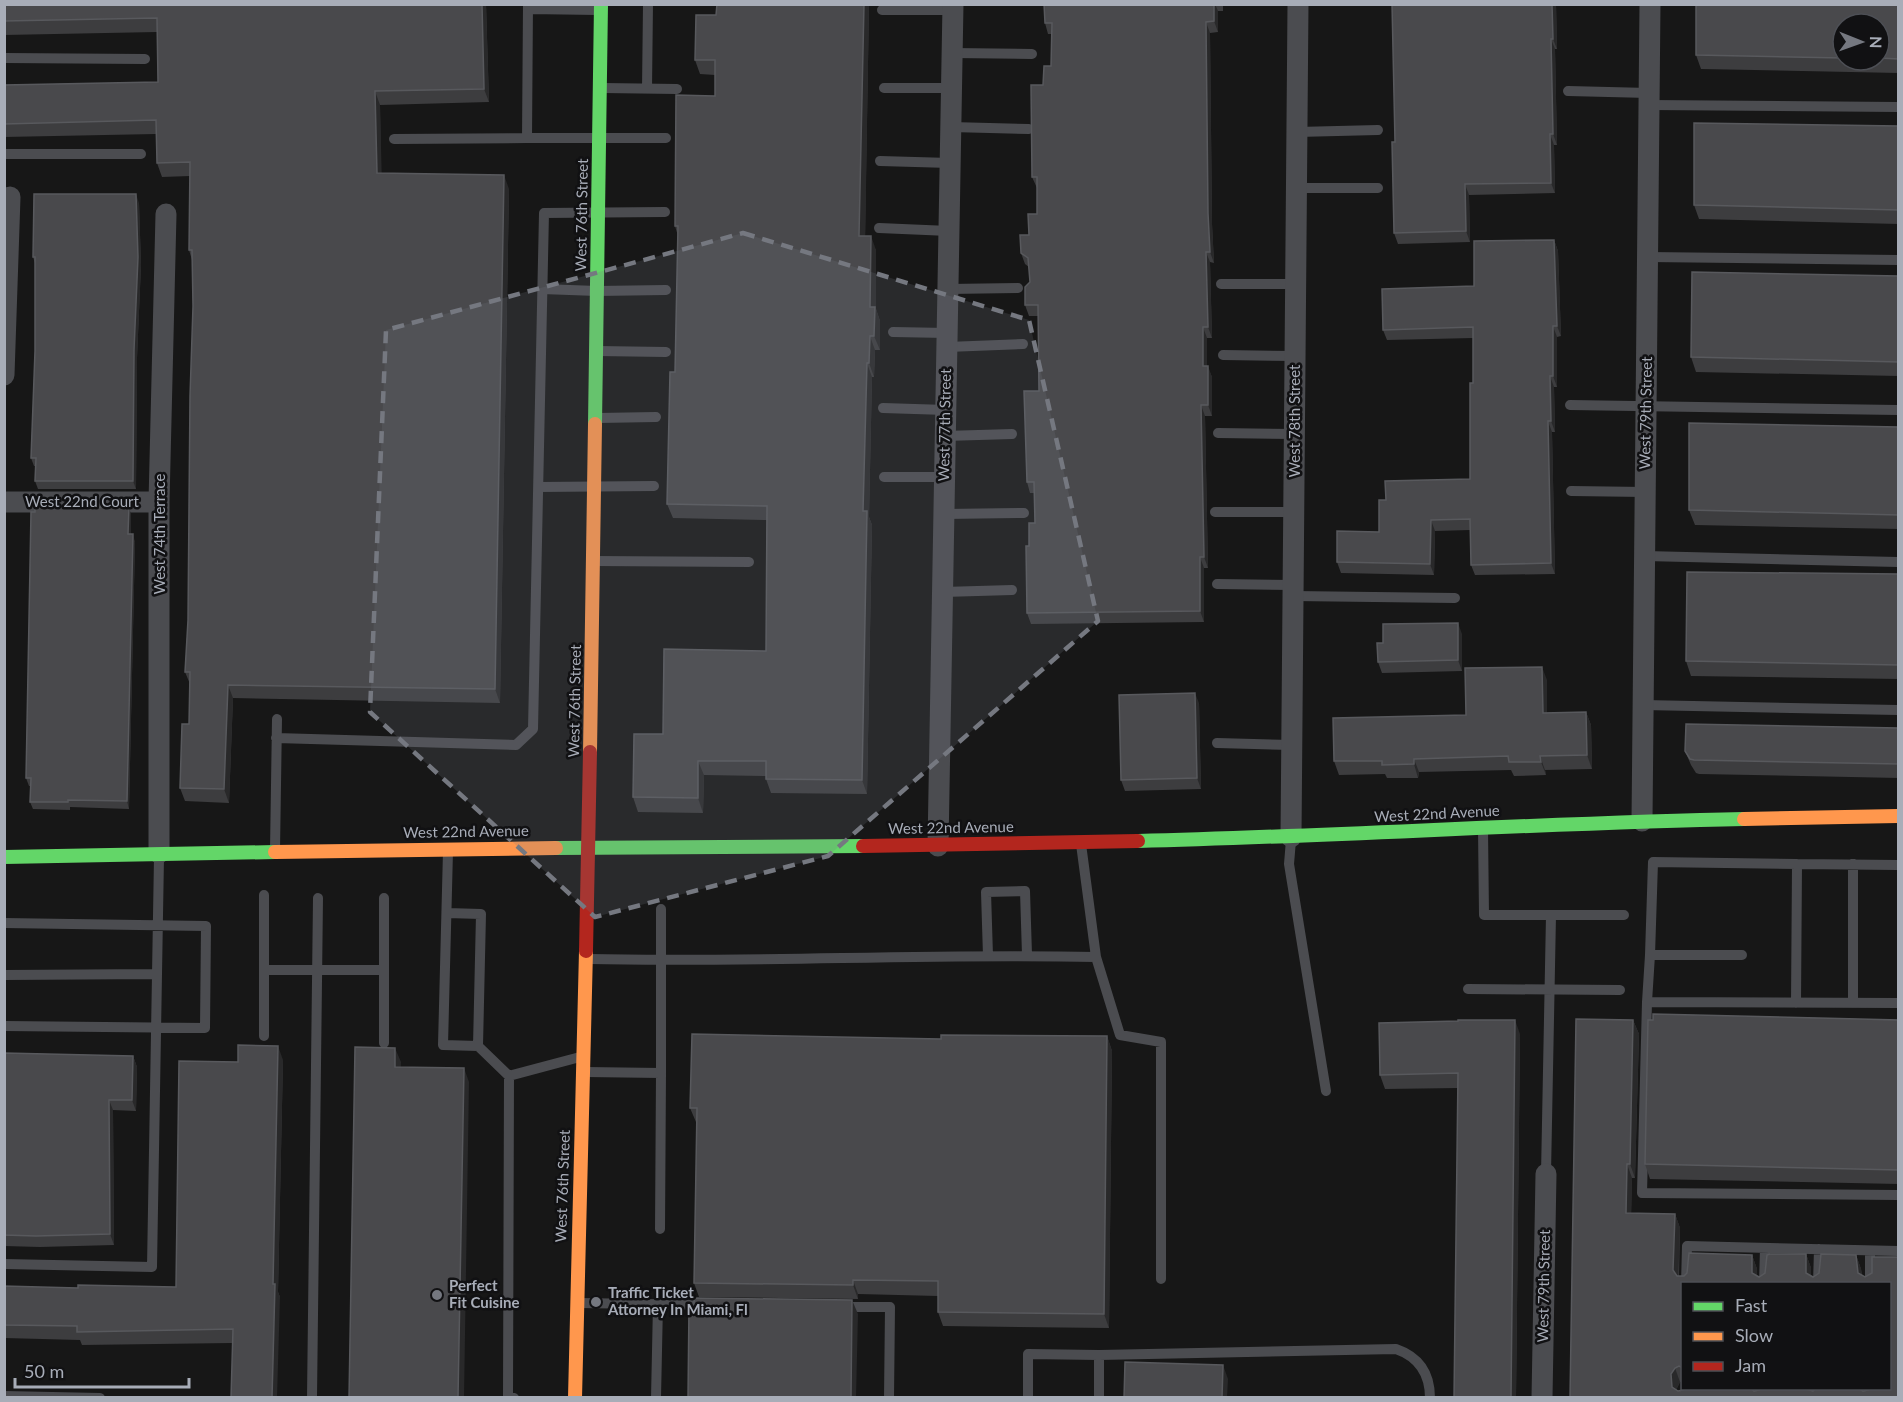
<svg xmlns="http://www.w3.org/2000/svg" width="1903" height="1402" font-family="Lato,sans-serif">
<rect width="100%" height="100%" fill="#171717"/>
<g fill="none" stroke-linecap="round" stroke-linejoin="round">
<!-- lane -->
<path stroke="#4b4c50" stroke-width="10" d="M528 4 527 138H666
M528 9 598 10
M882 10H953
M952 53 1032 54
M4 58 145 59
M603 88 677 89
M884 88H952
M647 89 648 4
M1568 91 1649 93
M1649 105 1898 107
M951 127 1029 129
M1297 132 1378 130
M394 139 527 138
M4 154H141
M880 161 950 163
M1297 188H1378
M879 228 949 231
M1648 257 1898 260
M1221 284H1296
M542 289 597 291 666 290
M948 289 1018 288
M893 332 947 333
M947 347 1023 344
M597 351 666 352
M1223 355 1295 356
M1570 405 1898 410
M883 408 946 410
M598 418 656 417
M1218 433 1295 434
M945 436 1012 434
M884 477H945
M539 487 654 486
M1571 491 1645 492
M1215 512H1294
M944 514 1024 513
M1645 556 1898 562
M594 561 749 562
M1217 584 1294 585
M943 592 1012 590
M1293 596 1455 598
M1643 705 1898 710
M276 738 516 745 533 729 544 213 665 212
M1217 743 1292 745
M1483 829 1484 915H1624
M1291 840 1289 864 1326 1091
M1081 844 1096 957
M275 851 277 719
M1853 864V1003
M264 895V970
M447 913 481 914 478 1046 443 1045 448 851
M4 923 206 926 205 1028 4 1026
M1650 955 1653 862 1797 864
M1742 955H1650L1647 1002 1898 1003
M988 956 986 892 1025 891 1027 955
M589 959C758 963 927 953 1096 957L1120 1035 1161 1042V1279
M384 970V898
M4 975 157 974
M1468 989 1620 990
M1647 1002 1642 1193 1898 1195
M1796 1003 1797 864 1898 865
M264 1036V970H384V1043
M478 1046 509 1076 580 1057
M586 1072 661 1073V909
M509 1076 508 1397 514 1398
M1546 1174 1551 915
M660 1229 661 1073
M4 1264 152 1267 159 857
M1686 1284 1687 1246 1898 1251
M1764 1284 1765 1248
M1818 1284 1819 1249
M1870 1284V1251
M579 1303 708 1305
M840 1307H890L889 1398
M4 1396 100 1398
M312 1398 318 898
M656 1398 658 1304
M1028 1398V1354L1099 1355
M1099 1398V1355L1396 1349C1419 1357 1430 1373 1430 1398"/>
<!-- street -->
<path stroke="#4b4c50" stroke-width="21" d="M4 375 10 197
M4 502H159
M1642 821 1650 4
M1291 837 1298 4
M938 846 953 4
M159 853V502L166 214
M1542 1398 1546 1174"/>
<!-- fast -->
<path stroke="#63d668" stroke-width="14" d="M595 424 601 4
M1138 841C1340 836 1542 823 1744 819
M556 848 863 846
M4 857 275 852"/>
<!-- slow -->
<path stroke="#ff974d" stroke-width="14" d="M590 752 595 424
M1744 819 1898 816
M275 852 556 848
M575 1398 586 951"/>
<!-- jam -->
<path stroke="#b3261e" stroke-width="14" d="M863 846 1138 841
M586 951 590 752"/>
</g>
<!-- wall -->
<path fill="#3d3d3f" fill-rule="evenodd" d="M4 4H486L489 102 380 105 381 173 509 189 500 703 233 698 229 803 185 801 180 788 189 724 190 684 185 672 188 620 193 306 192 260 189 250 190 176 162 177 157 163 156 134 4 137V85L158 82 157 32 4 35Z
M717 4H869L865 236 876 250V309L880 321V350H875L874 377H872L869 517 872 525 867 794 771 793 766 779V776L704 775 703 813 638 812 633 797 663 734 766 651 767 520 673 518 667 504 675 372 678 236 675 226 715 96V75L700 74 695 60 716 15Z
M1044 4H1223V11H1218V32L1210 33 1212 224 1214 263 1210 262 1212 338H1207V366L1212 377V416H1205L1208 568H1204V622L1031 624 1027 613 1029 546 1035 523 1034 493H1030L1027 482 1039 391 1038 316H1029L1025 305 1030 282 1029 267 1025 264 1021 253 1037 214V188L1032 177 1043 85 1051 66 1052 34H1048L1045 23Z
M1556 4 1557 49H1555L1557 145H1554L1555 193 1469 195 1470 242 1398 244 1394 233 1395 142Z
M1899 4V73L1701 69 1696 55ZM1843 24H1879V60H1843Z
M1899 126V224L1699 219 1694 205Z
M139 203 141 265 137 358 136 489H38L35 481V466H34L31 458 35 351V263L33 257Z
M1554 240 1558 251 1561 336 1557 337V387H1554L1555 432H1552L1555 574 1475 575 1471 565 1470 530 1435 531 1434 575 1341 573 1337 562 1379 532 1386 500 1470 479 1473 383V338L1387 340 1383 330 1474 286Z
M1899 276V376L1696 372 1691 357Z
M1899 427V529L1695 525 1689 510Z
M129 507 131 515V534L135 542 129 809 70 807V810L33 809 30 802 31 786H29L26 778Z
M1899 574V679L1691 676 1686 661Z
M1462 634V671L1382 673 1378 662 1383 643Z
M1547 680V713L1586 712 1591 725 1592 769 1545 770 1546 775 1514 776 1511 770 1419 772 1418 778H1387L1385 774 1339 775 1334 761 1466 715Z
M1199 703 1201 789 1125 791 1121 780Z
M1899 728V778L1699 774 1696 773 1691 765 1685 751Z
M1576 1019 1633 1020 1639 1034 1635 1178H1632L1631 1213 1675 1214 1680 1228 1679 1276H1684L1687 1273 1689 1253 1752 1255 1757 1269V1276L1759 1277 1765 1273 1767 1255 1770 1254H1806L1811 1268V1276L1813 1277 1819 1273 1821 1254 1856 1255 1861 1269 1862 1275 1865 1277 1872 1273V1257H1899V1398H1570ZM1683 1284H1890V1389H1869L1868 1390 1863 1391 1862 1389H1815L1813 1391 1809 1390V1389H1761L1759 1390 1754 1391V1389H1684L1683 1390 1678 1391 1677 1390V1388L1680 1382 1683 1381Z
M1899 1020V1184L1650 1179 1645 1164Z
M1520 1034 1516 1398H1454L1458 1088 1385 1089 1380 1075Z
M1107 1036 1112 1051 1109 1328 943 1326 938 1312V1296L858 1294V1299L699 1297 694 1283 697 1122H696L690 1108 941 1039Z
M4 1053 133 1056 137 1067 136 1111 113 1110 114 1245 40 1247 4 1246Z
M283 1060 278 1292 280 1297 232 1343 82 1345 80 1340 4 1338V1286L78 1288 176 1287 238 1062Z"/>
<!-- shaded-wall -->
<path fill="#29292a" d="M482 4H486L489 102 484 89Z
M864 4H869L865 250 859 236Z
M1214 4H1215L1218 11V32L1214 21Z
M1552 4H1556L1557 49 1553 39Z
M1206 22 1210 33 1212 224 1214 263 1210 252 1208 213Z
M1551 39 1555 49 1557 145 1553 134Z
M375 91 380 105 382 187 377 173Z
M1550 134 1554 145 1555 193 1551 183Z
M504 175 509 189 500 703 495 689Z
M1465 184 1469 195 1470 242 1466 231Z
M136 194 139 203 141 265 137 358 136 489 133 481Z
M871 236 876 250V309L880 321V350L874 336 870 307Z
M1554 240 1558 251 1561 336 1557 326Z
M1206 252 1210 262 1212 338 1208 327Z
M1553 326 1557 337V387L1553 376Z
M1203 327 1207 338V377L1203 366Z
M870 336 875 350 874 377 869 363Z
M867 363 872 377 869 517 872 525 867 794 862 780 863 511Z
M1208 366 1212 377V416L1208 405Z
M1550 376 1554 387 1555 432 1551 421Z
M1201 405 1205 416 1208 568 1204 557Z
M1548 421 1552 432 1555 574 1551 563Z
M129 507 131 515V541L128 534Z
M1431 520 1435 531 1434 575 1430 564Z
M133 534 135 542 129 809 127 801Z
M1200 557 1204 568V622L1200 611Z
M1458 623 1462 634V671L1458 660Z
M1542 667 1547 680V726L1543 713Z
M228 685 233 698 229 803 224 789Z
M1195 693 1199 703 1201 789 1197 778Z
M1586 712 1591 725 1592 769 1587 755Z
M1540 756 1545 770 1546 775 1541 762Z
M1414 759 1419 772 1418 778 1414 764Z
M698 761 704 775 703 813 698 798Z
M1515 1020 1520 1034 1516 1398H1511Z
M1633 1020 1639 1034 1635 1178 1630 1164Z
M1107 1036 1112 1051 1109 1328 1104 1314Z
M278 1046 283 1060 278 1292 280 1297 277 1398H272L273 1284Z
M395 1048 401 1062 400 1082 395 1067Z
M133 1056 137 1067 136 1111 132 1100Z
M464 1068 469 1082 464 1398H458Z
M109 1100 113 1110 114 1245 110 1234Z
M1627 1164 1632 1178 1631 1228 1626 1213Z
M1675 1214 1680 1228 1678 1284 1673 1270Z
M1806 1254 1811 1268V1284L1806 1273Z
M1752 1255 1757 1269V1284L1752 1273Z
M1856 1255 1861 1269 1863 1284 1858 1273Z
M853 1280 858 1294V1299L853 1285Z
M852 1300 858 1314 856 1398H851Z
M1223 1365 1228 1379 1227 1398H1222Z
M1675 1368 1680 1382 1677 1388V1398L1672 1387 1671 1374Z"/>
<!-- building -->
<path fill="#49494c" stroke="#58595d" stroke-width="1.5" fill-rule="evenodd" d="M4 4H482L484 89 375 91 377 173 504 175 495 689 228 685 224 789 180 788 182 724H189L190 672H185L188 620 190 396 193 306 192 250H189L190 162 157 163 156 120 4 124V85L158 82 157 18 4 21Z
M717 4H864L859 236H871L870 307H875L874 336H870L869 363H867L863 511H867L862 780 766 779V761H698V798L633 797 634 734H663L664 649 766 651 767 506 667 504 670 372H675L678 226H675L676 95 715 96V60H695L696 15H716Z
M1044 4H1214V21L1206 22 1208 213 1210 252H1206L1208 327H1203V366H1208V405H1201L1204 557H1200V611L1027 613 1026 546H1029V523H1035L1034 482H1027L1024 391H1039L1038 305H1025V287L1030 282 1028 258 1021 253 1020 235H1029L1028 214H1037V177H1032L1031 85H1043L1044 66H1051L1052 23H1045Z
M1392 4H1552L1553 39H1551L1553 134H1550L1551 183 1465 184 1466 231 1394 233 1392 142H1395Z
M1696 4H1899V59L1879 58V24H1843V58L1696 55Z
M1694 123 1899 126V210L1694 205Z
M34 194H136L138 257 134 350 133 481H35L36 458H31L35 351V257H33Z
M1554 240 1557 326H1553V376H1550L1551 421H1548L1551 563 1471 565 1470 519 1431 520 1430 564 1337 562V531L1379 532V500H1386L1385 481 1470 479V383H1473V327L1383 330 1382 289 1474 286V241Z
M1692 272 1899 276V362L1691 357Z
M1689 423 1899 427V515L1689 510Z
M35 507H129L128 534H133L127 801 68 800V802H30L31 778H26L31 512H35Z
M1687 572 1899 574V665L1686 661Z
M1458 623V660L1378 662 1377 643H1383V624Z
M1542 667 1543 713 1586 712 1587 755 1540 756 1541 762H1509L1508 756 1414 759V764L1382 765V761H1334L1333 718 1466 715 1465 668Z
M1195 693 1197 778 1121 780 1119 695Z
M1686 724 1899 728V764L1694 760 1690 759 1685 751Z
M1653 1014 1899 1020V1170L1645 1164 1648 1020H1653Z
M1576 1019 1633 1020 1630 1164H1627L1626 1213 1675 1214 1673 1270 1677 1276H1684L1687 1273 1689 1253 1752 1255V1273L1759 1277 1765 1273 1767 1255 1770 1254H1806V1273L1813 1277 1819 1273 1821 1254 1856 1255 1858 1273 1865 1277 1872 1273V1257H1899V1398H1570ZM1683 1284H1890V1389H1869L1868 1390 1863 1391 1859 1389H1815L1813 1391 1806 1389H1761L1759 1390 1754 1391 1751 1389H1684L1683 1390 1678 1391 1672 1387 1671 1374 1675 1368 1679 1366 1683 1368Z
M1458 1020H1515L1511 1398H1454L1458 1073 1380 1075 1379 1023 1458 1021Z
M692 1034 941 1039V1035L1107 1036 1104 1314 938 1312V1281L853 1280V1285L694 1283 697 1108H690Z
M238 1045 278 1046 273 1284H275L272 1398H231L233 1329 77 1332V1326L4 1325V1286L78 1288V1285L176 1287 179 1061 238 1062Z
M355 1047 395 1048V1067L464 1068 458 1398H349Z
M4 1053 133 1056 132 1100H109L110 1234 36 1236 4 1235Z
M694 1298 852 1300 851 1398H688L689 1305H694Z
M1125 1362 1223 1365 1222 1398H1124Z"/>
<!-- marked area -->
<path fill="#757880" fill-opacity="0.2" stroke="#757880" stroke-width="4.5" stroke-dasharray="12 8" stroke-linejoin="round" d="M743 233 1029 320 1098 621 828 856 595 917 370 712 386 330Z"/>
<!-- markers -->
<g fill="#757880" stroke="#111113" stroke-width="2">
<circle cx="437" cy="1295" r="6"/>
<circle cx="596" cy="1302" r="6"/>
</g>
<g text-anchor="middle" stroke-width="5" stroke-linejoin="round" paint-order="stroke">
<!-- street labels -->
<g font-size="15" fill="#a8adb8" stroke="#111113">
<text transform="translate(582 215) rotate(-89)" y="5">West 76th Street</text>
<text transform="translate(1646 413) rotate(-89)" y="5">West 79th Street</text>
<text transform="translate(1295 421) rotate(-90)" y="5">West 78th Street</text>
<text transform="translate(945 425) rotate(-89)" y="5">West 77th Street</text>
<text x="82" y="507">West 22nd Court</text>
<text transform="translate(160 534) rotate(-90)" y="5">West 74th Terrace</text>
<text transform="translate(575 701) rotate(-89)" y="5">West 76th Street</text>
<text transform="translate(1437 814) rotate(-3)" y="5">West 22nd Avenue</text>
<text transform="translate(951 828) rotate(-1)" y="5">West 22nd Avenue</text>
<text transform="translate(466 832) rotate(-1)" y="5">West 22nd Avenue</text>
<text transform="translate(563 1186) rotate(-88)" y="5">West 76th Street</text>
<text transform="translate(1544 1286) rotate(-89)" y="5">West 79th Street</text>
</g>
<!-- poi labels -->
<g font-size="15" font-weight="bold" fill="#a8adb8" stroke="#111113" text-anchor="start">
<text x="449" y="1291">Perfect<tspan x="449" dy="17">Fit Cuisine</tspan></text>
<text x="608" y="1298">Traffic Ticket<tspan x="608" dy="17">Attorney In Miami, Fl</tspan></text>
</g>
</g>
<!-- border -->
<rect width="1903" height="1402" fill="none" stroke="#a8adb8" stroke-width="12"/>
<!-- legend -->
<rect x="1681" y="1282" width="210" height="108" fill="#111113" stroke="#4d4f55" stroke-width="1.5"/>
<rect x="1693" y="1302" width="30" height="9" fill="#63d668" stroke="#4d4f55" stroke-width="1.5"/>
<text x="1735" y="1312" font-size="18" fill="#a8adb8">Fast</text>
<rect x="1693" y="1332" width="30" height="9" fill="#ff974d" stroke="#4d4f55" stroke-width="1.5"/>
<text x="1735" y="1342" font-size="18" fill="#a8adb8">Slow</text>
<rect x="1693" y="1362" width="30" height="9" fill="#b3261e" stroke="#4d4f55" stroke-width="1.5"/>
<text x="1735" y="1372" font-size="18" fill="#a8adb8">Jam</text>
<!-- north arrow -->
<g transform="translate(1861 42) rotate(91)"><circle r="28" fill="#111113" stroke="#4d4f55" stroke-width="1.5"/>
<path d="M0-4.5L10 22L0 15L-10 22Z" fill="#757880"/>
<text y="-9" font-size="16" font-weight="bold" text-anchor="middle" fill="#a8adb8">N</text>
</g>
<!-- scale -->
<path d="M15 1378v9h174v-9" fill="none" stroke="#a8adb8" stroke-width="3"/>
<text x="24" y="1378" font-size="18" fill="#a8adb8" stroke="#111113" stroke-width="4.5" paint-order="stroke">50 m</text>
</svg>
